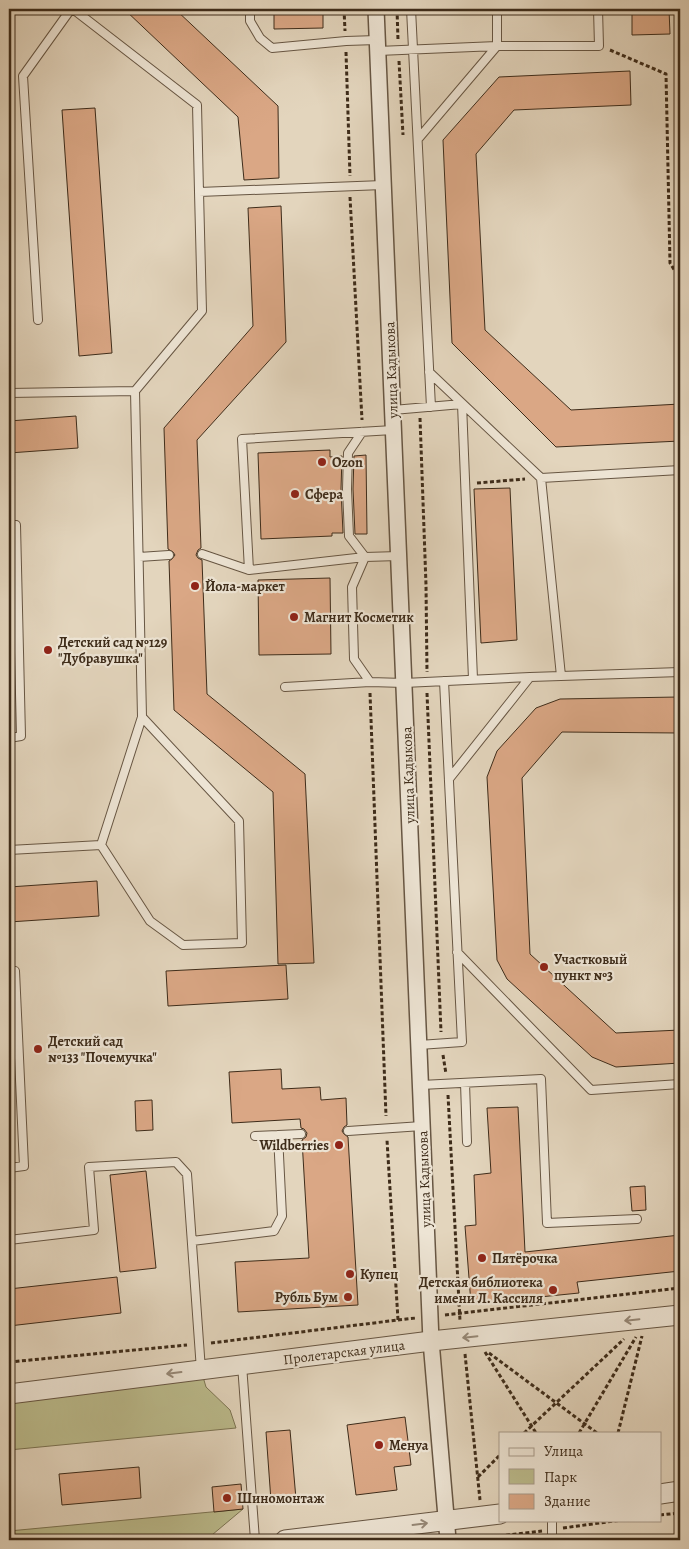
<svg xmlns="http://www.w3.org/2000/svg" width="689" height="1549" font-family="Alegreya,serif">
<rect width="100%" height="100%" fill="#e3d5bd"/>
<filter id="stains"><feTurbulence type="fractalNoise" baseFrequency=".004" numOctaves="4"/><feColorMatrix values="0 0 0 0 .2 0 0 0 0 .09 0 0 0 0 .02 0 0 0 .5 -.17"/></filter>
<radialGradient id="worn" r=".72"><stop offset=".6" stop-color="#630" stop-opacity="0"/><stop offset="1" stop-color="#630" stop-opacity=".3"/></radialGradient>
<!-- green -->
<path fill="#bbbb8c" stroke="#7c7453" d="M201 1370 206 1387 230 1410 236 1428 9 1450V1394Z
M243 1509 206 1540H9V1531Z"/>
<!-- building -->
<path fill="#daa785" stroke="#3e2c1a" d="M124 9H175L278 106 279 178 244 180 238 117Z
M274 9H323V28L274 29Z
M632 9H669L670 34 632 35Z
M630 71 631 105 514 110 476 154 485 330 571 410 680 404V441L556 447 452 343 443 140 499 77Z
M95 108 112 353 79 356 62 110Z
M281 206 286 342 197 440 201 548 198 550 196 555 198 558 202 560 207 694 305 774 314 963 278 964 273 792 174 710 169 561 172 559 175 555 173 552 168 549 164 428 253 326 248 208Z
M76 416 78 448 9 453V421Z
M330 450V457L342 456 341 489 343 533H332V536L261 539 258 453Z
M366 455 367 534H355L353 489 354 456Z
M510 488 517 640 481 643 474 489Z
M330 578 331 654 259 655 258 580Z
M678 697 679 733 562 732 522 778 530 954 616 1033 680 1030V1063L616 1067 592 1057 507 979 497 960 487 777 497 751 536 708 560 699Z
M97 881 99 916 9 922V887Z
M286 965 288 999 168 1006 166 971Z
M281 1069 282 1089 320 1087 321 1100 346 1098 347 1125 344 1127 342 1131 344 1134 348 1137 358 1305 238 1312 235 1262 309 1258 302 1140 306 1137 307 1133 304 1129 301 1128 300 1119 232 1123 229 1072Z
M152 1100 153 1130 136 1131 135 1101Z
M518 1107 525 1252 680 1235V1271L577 1282 579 1293 471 1304 465 1226 476 1225 474 1175 491 1173 487 1108Z
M146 1171 156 1268 120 1272 110 1175Z
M645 1186 646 1210 632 1211 630 1187Z
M117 1277 121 1313 9 1326V1289Z
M405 1417 411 1465 394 1467 397 1490 356 1495 347 1425Z
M290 1430 296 1499 271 1501 266 1432Z
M139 1467 141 1498 62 1505 59 1474Z
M241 1484 243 1509 214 1512 212 1487Z"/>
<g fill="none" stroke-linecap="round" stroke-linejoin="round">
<defs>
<path id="service" d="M73 9 197 105 199 192
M250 9V21L260 38 272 48 346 41 377 40
M411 9 431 407
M378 51 497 46H599L598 9
M418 139 497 46V9
M38 320 23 76 71 9
M429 372 541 478
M9 393 135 391
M393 410 462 404 473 679
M362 432 348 453 347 489 349 536 365 557 352 587 354 659 370 682 404 683 530 677
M680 470 541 478 561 676 680 672
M9 525H16L21 736 9 738
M202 554 249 570 365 557 399 556
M139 557 169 555
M249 570 242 439 393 430
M285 687 370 682
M449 779 530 677 561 676
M101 845 142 717
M9 850 101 845 150 921 183 945 242 943 239 821 142 717 135 391 202 311 199 192 383 185
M457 952 591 1090 680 1084
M9 972 15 971 24 1166 9 1168
M419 1045 462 1042 444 681
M465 1083 467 1142
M421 1085 541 1079 547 1223 637 1219
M348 1131 422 1126
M255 1136 301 1134
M9 1240 94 1230 89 1167 176 1162 187 1174 201 1370
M192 1241 274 1231 282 1216 278 1135
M242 1365 255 1540
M552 1540V1520"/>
<path id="minor" d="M376 9 431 1341 448 1540"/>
<path id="tertiary" d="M9 1394 431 1341 680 1315
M660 1494 680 1491
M285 1540 500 1514"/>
</defs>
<!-- service casing -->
<use href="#service" stroke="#675643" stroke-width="10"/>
<!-- minor casing -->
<use href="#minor" stroke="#675643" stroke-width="18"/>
<!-- tertiary casing -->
<use href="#tertiary" stroke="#675643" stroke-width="21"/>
<!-- path -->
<path stroke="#3e2c1a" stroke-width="3" stroke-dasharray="4 2.5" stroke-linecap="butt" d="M344 9 345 31
M397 9 398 40
M610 50 666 74 670 263 680 279
M346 52 350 176
M399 61 403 135
M350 197 362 420
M420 418 426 585 427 672
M477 483 525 479
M370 693 386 1116
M427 693 441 1032
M443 1055 446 1074
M448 1095 460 1321
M445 1315 680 1288
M398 1320 416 1318
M211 1343 398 1320 387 1140
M485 1352 536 1433
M489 1353 597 1433
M465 1354 480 1500
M9 1362 187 1345
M524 1433 624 1339
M579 1433 636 1337
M618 1433 642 1336
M478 1477 500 1455
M660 1515 680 1513
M563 1528 622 1520
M481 1540 483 1538 542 1531"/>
<!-- service -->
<use href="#service" stroke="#ede4d4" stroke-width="8"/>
<!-- minor -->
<use href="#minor" stroke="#ede4d4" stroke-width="15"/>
<!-- tertiary -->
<use href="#tertiary" stroke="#ede4d4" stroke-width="19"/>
</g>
<!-- one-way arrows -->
<defs><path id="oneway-shaft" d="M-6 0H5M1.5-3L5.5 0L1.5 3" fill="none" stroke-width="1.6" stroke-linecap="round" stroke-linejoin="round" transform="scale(1.25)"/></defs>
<g stroke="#968877">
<use href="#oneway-shaft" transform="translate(632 1320) rotate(174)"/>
<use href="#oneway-shaft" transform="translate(470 1337) rotate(174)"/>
<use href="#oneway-shaft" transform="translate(174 1373) rotate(173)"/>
<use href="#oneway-shaft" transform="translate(420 1524) rotate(-7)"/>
</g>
<!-- markers -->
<g fill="#8f2418" stroke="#ede4d4" stroke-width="2">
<circle cx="322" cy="462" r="5"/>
<circle cx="295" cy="494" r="5"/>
<circle cx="195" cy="586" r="5"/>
<circle cx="294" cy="617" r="5"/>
<circle cx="48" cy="650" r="5"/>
<circle cx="544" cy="967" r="5"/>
<circle cx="38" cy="1049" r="5"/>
<circle cx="339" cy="1145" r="5"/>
<circle cx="482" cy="1258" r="5"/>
<circle cx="350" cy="1274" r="5"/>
<circle cx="553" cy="1290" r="5"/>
<circle cx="348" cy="1297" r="5"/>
<circle cx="379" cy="1445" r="5"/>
<circle cx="227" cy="1498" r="5"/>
</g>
<g text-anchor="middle" stroke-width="4.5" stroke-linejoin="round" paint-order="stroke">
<!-- street labels -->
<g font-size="14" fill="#3e2c1a" stroke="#ede4d4">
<text transform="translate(391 370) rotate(-92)" y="5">улица Кадыкова</text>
<text transform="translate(408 775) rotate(-92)" y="5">улица Кадыкова</text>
<text transform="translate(424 1179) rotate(-92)" y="5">улица Кадыкова</text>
<text transform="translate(344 1352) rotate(-7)" y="5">Пролетарская улица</text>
</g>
<!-- poi labels -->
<g font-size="14" font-weight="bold" fill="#3e2c1a" stroke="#ede4d4" text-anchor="start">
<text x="332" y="467">Ozon</text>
<text x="305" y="499">Сфера</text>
<text x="205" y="591">Йола-маркет</text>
<text x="304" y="622">Магнит Косметик</text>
<text x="58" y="647">Детский сад №129<tspan x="58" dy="16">"Дубравушка"</tspan></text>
<text x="554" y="964">Участковый<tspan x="554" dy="16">пункт №3</tspan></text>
<text x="48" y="1046">Детский сад<tspan x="48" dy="16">№133 "Почемучка"</tspan></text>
<text x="329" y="1150" text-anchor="end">Wildberries</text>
<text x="492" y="1263">Пятёрочка</text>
<text x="360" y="1279">Купец</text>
<text x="543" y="1287" text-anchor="end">Детская библиотека<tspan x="543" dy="16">имени Л. Кассиля</tspan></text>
<text x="338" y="1302" text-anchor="end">Рубль Бум</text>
<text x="389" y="1450">Менуа</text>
<text x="237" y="1503">Шиномонтаж</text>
</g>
</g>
<!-- margin -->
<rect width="689" height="1549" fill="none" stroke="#e3d5bd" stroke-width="30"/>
<rect x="10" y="10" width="669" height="1529" fill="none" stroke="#3e2c1a" stroke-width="2.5"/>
<rect x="15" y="15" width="659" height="1519" fill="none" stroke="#3e2c1a"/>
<!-- legend -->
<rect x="499" y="1432" width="162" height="90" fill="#ede4d4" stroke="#a79a8a"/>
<rect x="509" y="1448" width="25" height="8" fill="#ede4d4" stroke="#a79a8a"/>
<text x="544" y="1456" font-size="15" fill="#3e2c1a">Улица</text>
<rect x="509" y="1469" width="25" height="15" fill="#bbbb8c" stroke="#a79a8a"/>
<text x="544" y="1482" font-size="15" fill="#3e2c1a">Парк</text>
<rect x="509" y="1494" width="25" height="15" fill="#daa785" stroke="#a79a8a"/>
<text x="544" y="1506" font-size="15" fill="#3e2c1a">Здание</text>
<rect width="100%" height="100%" filter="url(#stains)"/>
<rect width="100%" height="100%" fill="url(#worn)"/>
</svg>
